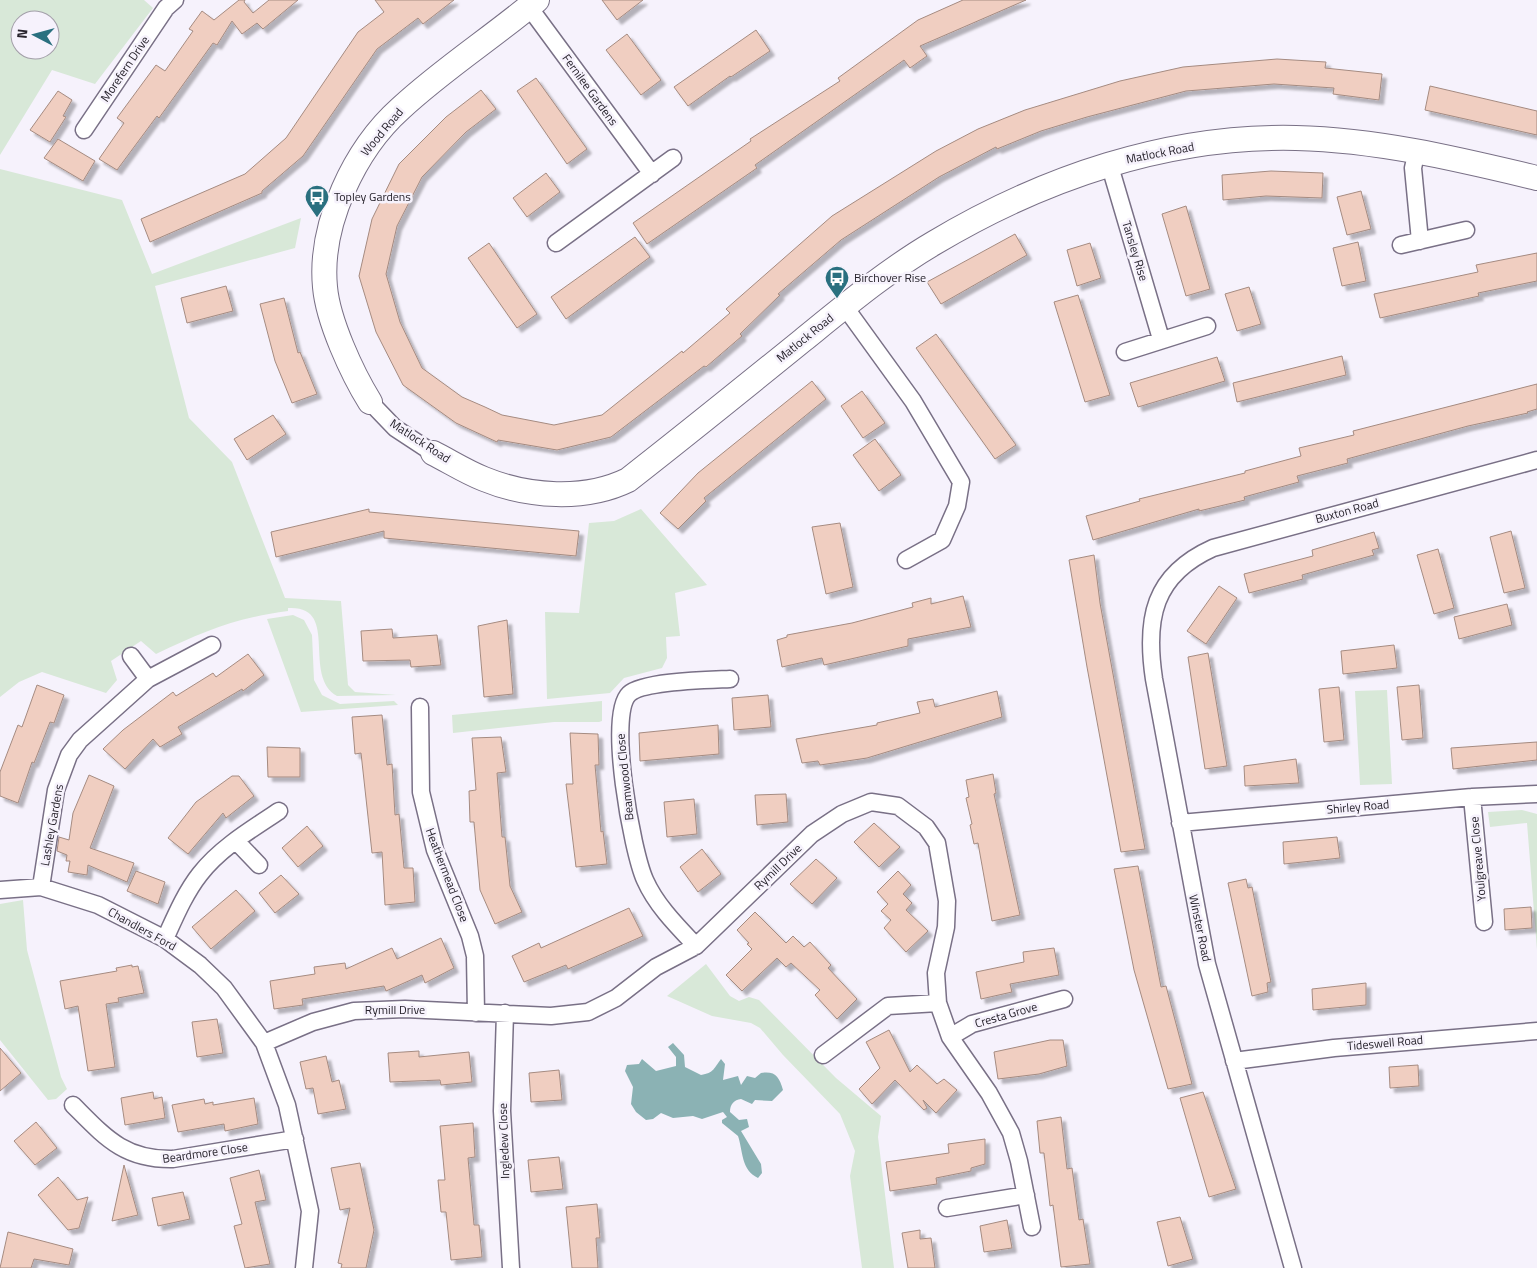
<svg xmlns="http://www.w3.org/2000/svg" width="1537" height="1268" font-family="'Titillium Web',sans-serif">
<defs>
<filter id="shadow"><feDropShadow dx="4.5" dy="4.5" stdDeviation="1" flood-color="#0004"/></filter>
</defs>
<rect width="100%" height="100%" fill="#f6f2fc"/>
<!-- green -->
<path fill="#d8e8d8" fill-rule="evenodd" d="M0 0H144L153 8 95 84 52 70 0 155ZM20 20H50V50H20Z
M0 169 122 200 152 274 301 218 295 248 155 286 189 418 232 462 285 598 341 601 348 685 355 692 396 695 337 696C301 675 341 605 288 608V611C235 618 204 631 156 654L141 641 111 661 117 680 106 693 42 672 19 682 0 697Z
M641 509 707 585 675 593 680 636 666 637 667 658 662 668 624 678 610 693 547 699 545 612 579 613 589 523 614 521Z
M293 615 304 620 312 635 314 680 322 695 340 704 394 701 398 705 301 712 267 619Z
M1387 690 1392 784 1360 785 1355 691Z
M602 701V721L599 722H554L453 733 452 715Z
M1522 810 1537 814V950L1527 823 1490 827 1488 812Z
M23 900 27 950 61 1077 67 1089 56 1099 48 1100 0 1040V904Z
M706 964 730 996 739 1001 749 997 759 1000 836 1078 881 1116 878 1137 894 1268H862L850 1176 855 1151 840 1114 783 1055 760 1028 751 1023 712 1016 667 996Z"/>
<!-- water -->
<path fill="#8bb2b4" d="M673 1043 684 1055 685 1067 701 1075C714 1073 714 1068 721 1059L725 1064 723 1080 738 1076 741 1085 747 1076 755 1078 761 1073C776 1071 779 1077 783 1090L772 1101 755 1100 752 1104 741 1099C734 1100 730 1104 730 1112L739 1120 747 1119 749 1127 741 1131 761 1164 762 1173 758 1178C741 1170 743 1151 738 1136L722 1123V1120L727 1117 723 1112 702 1119 693 1116 673 1118 661 1113 653 1119 646 1120 636 1112 631 1104 633 1087 625 1071 627 1065 639 1064 642 1059 656 1071 676 1066V1057L668 1047Z"/>
<!-- building -->
<path fill="#f0cec1" stroke="#a58b81" filter="url(#shadow)" d="M239 0H245L244 2 253 13 269 0H298L263 29 257 23 242 34 232 21 217 45 213 43 159 118 157 116 117 170 99 159 124 123 117 118 156 65 165 71 193 31 189 29 202 11 214 20Z
M375 0H454L423 24 418 18 377 49 303 156 262 191V193L150 242 141 219 245 174 286 138 358 32 384 12Z
M602 0H643L617 20Z
M963 0H1026L920 46 927 56 910 68 904 60 755 165 757 168 647 244 633 223 751 141 750 139 840 81 838 78 918 20Z
M756 30 770 51 731 77 730 76 688 106 674 87Z
M627 34 661 80 641 95 606 50Z
M1277 59 1326 62 1325 68 1382 74 1379 100 1333 94 1334 88 1274 84 1186 91 1087 117 1041 131 997 149 996 147 939 177 841 240 778 294 780 295 740 334 742 336 706 367 704 366 611 437 557 450 498 440 497 442 456 423 403 385 376 332 359 276 372 219 399 164 446 117 481 90 496 109 466 132 422 177 397 226 386 274 400 322 422 368 462 397 485 407 502 415 554 425 602 415 682 351 683 353 730 313 726 309 832 216 936 151 978 129 1025 110 1120 81 1183 67Z
M536 78 587 149 567 164 517 91Z
M1430 86 1537 111V135L1425 110Z
M58 91 72 100 63 116 66 117 50 142 30 130Z
M58 139 95 161 83 181 44 158Z
M1271 171 1323 173 1322 198 1266 196 1223 200 1222 175Z
M546 173 560 192 527 217 513 198Z
M1361 191 1371 229 1347 235 1337 197Z
M1186 206 1210 289 1186 296 1162 214Z
M1015 234 1027 255 941 304 927 282Z
M635 237 650 257 566 319 551 297Z
M1358 242 1366 281 1342 286 1333 248Z
M489 243 537 314 517 328 468 258Z
M1090 243 1101 278 1077 286 1067 250Z
M1537 253V281L1478 293 1479 296 1380 318 1374 294 1478 272 1476 265Z
M226 286 233 311 187 323 181 298Z
M1249 287 1261 324 1237 331 1225 294Z
M1078 295 1110 395 1085 402 1054 302Z
M284 298 298 353 300 352 317 394 292 403 275 361 260 304Z
M936 334 1016 445 995 459 916 348Z
M1342 356 1346 375 1237 402 1233 383Z
M1217 357 1225 381 1138 407 1130 383Z
M812 381 826 399 704 498 706 501 678 529 660 513 698 473Z
M1537 384V409L1527 412 1528 413 1468 426 1347 459 1348 463 1297 476 1299 482 1244 497 1245 500 1199 511V509L1093 540 1086 516 1140 501 1139 499 1245 473V471L1301 456 1299 448 1354 435 1353 431Z
M862 391 885 423 863 438 841 406Z
M273 415 286 434 247 460 234 439Z
M875 439 901 475 879 491 853 455Z
M369 509V512L579 531 576 556 384 538V531L276 557 271 532Z
M840 523 853 587 826 594 812 527Z
M1511 531 1525 588 1504 593 1490 537Z
M1374 532 1379 548 1372 550 1374 555 1302 575 1303 579 1249 593 1244 574 1313 556 1312 550Z
M1438 549 1454 608 1434 614 1417 555Z
M1094 555 1100 603 1145 849 1121 852 1087 667 1069 560Z
M1219 586 1237 598 1206 644 1187 631Z
M963 596 971 627 908 639V646L824 665 822 658 782 667 777 640 787 637V635L852 623 913 607 912 603 931 598V604Z
M1507 604 1512 625 1459 639 1454 617Z
M507 620 513 694 484 697 478 626Z
M392 629 393 638 437 635 441 665 411 667 410 660 363 661 361 631Z
M1394 645 1397 668 1343 674 1341 651Z
M1208 653 1227 766 1205 769 1188 657Z
M248 654 264 675 243 691 242 689 178 727 182 734 160 747 153 739 125 769 103 749 123 730 173 692 176 696 213 673 216 677Z
M37 685 64 695 54 723 50 722 34 763 32 762 18 803 0 796V772L18 725 22 727Z
M1419 685 1423 738 1402 740 1397 687Z
M1339 687 1344 740 1324 742 1319 689Z
M997 691 1002 717 867 758 820 765 818 761 802 763 796 739 877 725V723L920 713 917 702 933 699 935 707Z
M768 695 771 727 734 730 732 698Z
M382 715 387 765 392 764 395 815 399 814 404 868H413L415 902 385 905 382 852 372 853 361 753 355 754 352 717Z
M718 725 719 754 640 761 639 733Z
M570 733 598 734 599 765H595L601 832 603 831 607 864 576 867 566 784H573Z
M501 737 506 772 497 773 502 837H505L510 886 522 912 495 924 480 890 474 822H470L469 791 476 790 472 738Z
M1537 742V760L1453 769 1451 748Z
M267 747 300 748V777H268Z
M1296 759 1299 783 1245 786 1244 766Z
M993 774 996 793 994 794 1020 915 992 921 978 843 974 844 970 825 972 824 966 798 969 797 966 780Z
M89 775 114 786 90 848 134 863 127 882 88 865 87 875 68 872 70 861H66L67 855 57 851 59 837 69 840 73 813Z
M232 776H239L254 796 226 818 223 813 188 854 168 838 196 802Z
M786 794 788 822 757 825 755 795Z
M694 799 697 834 667 837 664 802Z
M874 823 900 847 879 867 854 842Z
M307 826 323 846 298 867 282 848Z
M1337 837 1340 858 1284 864 1283 842Z
M702 849 721 874 698 892 680 867Z
M816 859 837 878 812 904 790 884Z
M1138 866 1161 987 1166 986 1192 1084 1168 1089 1134 970 1114 869Z
M136 871 165 882 158 904 127 891Z
M898 871 911 885 903 894 912 903 906 910 928 931 906 952 884 928 891 920 881 911 888 904 877 892Z
M281 875 299 894 275 913 259 893Z
M1246 879 1248 888 1252 887 1271 982 1267 983 1268 992 1252 996 1228 883Z
M236 890 255 911 211 949 192 927Z
M1531 907 1532 928 1505 930 1504 909Z
M629 908 643 936 568 969 566 965 524 982 512 956 539 943 541 948Z
M755 912 786 943 793 936 804 947 810 942 831 965 828 968 857 999 837 1019 815 995 820 990 791 963 786 967 777 958 742 991 726 975 752 949 747 944 749 943 737 930Z
M441 938 454 968 425 983 422 975 386 991 384 986 302 999 303 1005 274 1009 270 981 315 974 314 967 345 963 346 969 392 948 397 959Z
M1054 948 1059 975 1010 984 1012 992 981 999 976 972 1024 962 1023 952Z
M132 965V967L138 966 144 993 118 998 119 1002 106 1004 115 1067 88 1071 78 1006 65 1009 60 981 117 971 116 968Z
M1366 983V1005L1313 1010 1312 989Z
M217 1019 223 1053 197 1057 192 1022Z
M889 1030 910 1072 917 1065 937 1084 944 1079 957 1090 936 1113 923 1100 927 1108 924 1110 895 1080 872 1104 859 1089 880 1068 866 1042Z
M1050 1040H1063L1067 1066 1039 1074 998 1079 994 1052Z
M0 1048 21 1073 0 1091Z
M419 1051V1057L469 1052 472 1082 441 1085 440 1080 390 1082 388 1053Z
M326 1056 332 1082 339 1080 346 1109 318 1114 313 1088 306 1089 300 1062Z
M1418 1065 1419 1086 1390 1088 1389 1067Z
M559 1070 562 1100 531 1102 529 1073Z
M153 1092 154 1099 162 1097 165 1118 125 1125 121 1098Z
M1203 1092 1236 1189 1209 1197 1180 1098Z
M254 1098 258 1124 225 1131 224 1124 178 1132 172 1105 204 1099 205 1104 213 1102V1105Z
M1061 1117 1067 1169 1072 1168 1079 1220 1083 1219 1090 1264 1061 1267 1053 1205 1050 1206 1044 1153H1040L1037 1121Z
M36 1122 57 1148 35 1165 14 1141Z
M473 1123 475 1157 468 1158 474 1225H479L482 1257 451 1260 446 1212H441L438 1180H445L440 1126Z
M985 1139V1164L971 1168V1171L936 1178 937 1184 890 1191 886 1162 949 1153 948 1144Z
M559 1157 563 1189 531 1192 528 1160Z
M360 1163 374 1230 366 1268H341L342 1264 338 1263 350 1208 340 1210 331 1168Z
M124 1165 138 1215 112 1221Z
M259 1170 266 1200 255 1202 270 1264 245 1268 234 1226 242 1224 230 1178Z
M58 1177 77 1200 88 1197 79 1228 68 1230 38 1195Z
M183 1192 190 1219 158 1226 152 1198Z
M597 1204 600 1238H596L598 1268H572L566 1207Z
M1180 1217 1193 1259 1168 1266 1157 1222Z
M1007 1220 1012 1248 984 1252 980 1226Z
M920 1230V1239L931 1238 935 1268H908L902 1233Z
M8 1232 73 1249 69 1265 34 1259 31 1268H0Z"/>
<g fill="none" stroke-linecap="round" stroke-linejoin="round">
<defs>
<path id="street" d="M529 7 652 174
M84 130 166 8 175 0
M1417 150 1413 168 1420 241
M1109 163 1161 339
M556 243 673 158
M1401 245 1466 230
M845 307 913 401 961 482 957 506 942 540 906 560
M1125 352 1207 326
M370 402 395 428 433 453
M131 656 148 679
M420 707 421 792 435 850 470 936 475 956 476 1013
M1472 797 1484 922
M1180 823 1472 797 1537 794
M236 841 259 865
M41 887 56 790 69 755 80 740 148 679 212 645
M0 890 41 887 98 905 165 939 200 965 224 988 264 1043 287 1105 310 1211 304 1268
M165 939C175 917 185 893 200 874 220 848 252 829 279 811
M696 946C677 926 656 905 645 880 632 851 607 715 629 694 643 681 708 680 730 679
M505 1013 502 1111 511 1268
M950 1037 972 1024 1064 999
M264 1043 313 1022 354 1011 405 1009 551 1016 588 1012 616 998 656 967 696 946 812 834 842 814 871 802 898 806 926 827 937 843 947 901 946 927 936 973 938 1003 950 1037 989 1093 1011 1133 1019 1161 1032 1227
M823 1055 888 1006 938 1003
M1234 1061 1334 1048 1537 1031
M73 1105C105 1137 124 1160 173 1159L295 1139
M947 1208 1026 1195
M1293 1268 1207 964 1154 679C1145 619 1153 575 1213 548L1537 460"/>
<path id="secondary" d="M370 402C352 373 328 321 325 287 319 224 355 149 401 108 443 69 493 37 537 0
M433 453C449 461 466 472 484 479 528 497 585 501 628 480 687 434 745 387 803 340 845 306 888 270 934 243 1043 178 1168 135 1296 138 1379 140 1457 159 1537 178"/>
</defs>
<!-- street casing -->
<use href="#street" stroke="#797086" stroke-width="19"/>
<!-- secondary casing -->
<use href="#secondary" stroke="#797086" stroke-width="26"/>
<!-- street -->
<use href="#street" stroke="#fff" stroke-width="16"/>
<!-- secondary -->
<use href="#secondary" stroke="#fff" stroke-width="24"/>
</g>
<!-- icons -->
<defs>
<symbol id="bus-pin" viewBox="-11 -11 22 30"><path d="M0 17L-7.5 6A9.5 9.5 0 1 1 7.5 6Z" fill="#2a707f" stroke="#f6f2fc"/><path d="M-5-6H5V4H4V6H2V4H-2V6H-4V4H-5ZM-3.5-4V0h7V-4ZM-3.5 1.2v1.5H-2V1.2ZM2 1.2v1.5H3.5V1.2Z" fill="#fff"/></symbol>
</defs>
<g fill-rule="evenodd">
<use href="#bus-pin" x="303" y="183" width="28" height="38"/>
<use href="#bus-pin" x="823" y="264" width="28" height="38"/>
</g>
<g text-anchor="middle" stroke-width="5" stroke-linejoin="round" paint-order="stroke">
<!-- street labels -->
<g font-size="12" fill="#27232c" stroke="#f6f2fc">
<text transform="translate(125 69) rotate(-56)" y="4">Morefern Drive</text>
<text transform="translate(590 90) rotate(54)" y="4">Fernilee Gardens</text>
<text transform="translate(382 132) rotate(-50)" y="4">Wood Road</text>
<text transform="translate(1160 153) rotate(-11)" y="4">Matlock Road</text>
<text transform="translate(1135 251) rotate(73)" y="4">Tansley Rise</text>
<text transform="translate(805 338) rotate(-39)" y="4">Matlock Road</text>
<text transform="translate(420 441) rotate(33)" y="4">Matlock Road</text>
<text transform="translate(1347 511) rotate(-15)" y="4">Buxton Road</text>
<text transform="translate(625 777) rotate(-96)" y="4">Beamwood Close</text>
<text transform="translate(1358 807) rotate(-5)" y="4">Shirley Road</text>
<text transform="translate(52 825) rotate(-80)" y="4">Lashley Gardens</text>
<text transform="translate(1478 859) rotate(-95)" y="4">Youlgreave Close</text>
<text transform="translate(778 867) rotate(-44)" y="4">Rymill Drive</text>
<text transform="translate(447 875) rotate(69)" y="4">Heathermead Close</text>
<text transform="translate(1200 928) rotate(78)" y="4">Winster Road</text>
<text transform="translate(142 929) rotate(29)" y="4">Chandlers Ford</text>
<text x="395" y="1014">Rymill Drive</text>
<text transform="translate(1006 1015) rotate(-16)" y="4">Cresta Grove</text>
<text transform="translate(1385 1043) rotate(-5)" y="4">Tideswell Road</text>
<text transform="translate(504 1141) rotate(-92)" y="4">Ingledew Close</text>
<text transform="translate(205 1153) rotate(-8)" y="4">Beardmore Close</text>
</g>
<!-- poi labels -->
<g font-size="12" fill="#27232c" stroke="#f6f2fc" text-anchor="start">
<text x="334" y="201">Topley Gardens</text>
<text x="854" y="282">Birchover Rise</text>
</g>
</g>
<!-- north arrow -->
<g transform="translate(35 35) rotate(276)"><circle r="24" fill="#f6f2fc" stroke="#a39fa9"/>
<path d="M0-4L9 19L0 12L-9 19Z" fill="#2a707f"/>
<text y="-8" font-size="14" font-weight="bold" text-anchor="middle" fill="#27232c">N</text>
</g>
</svg>
